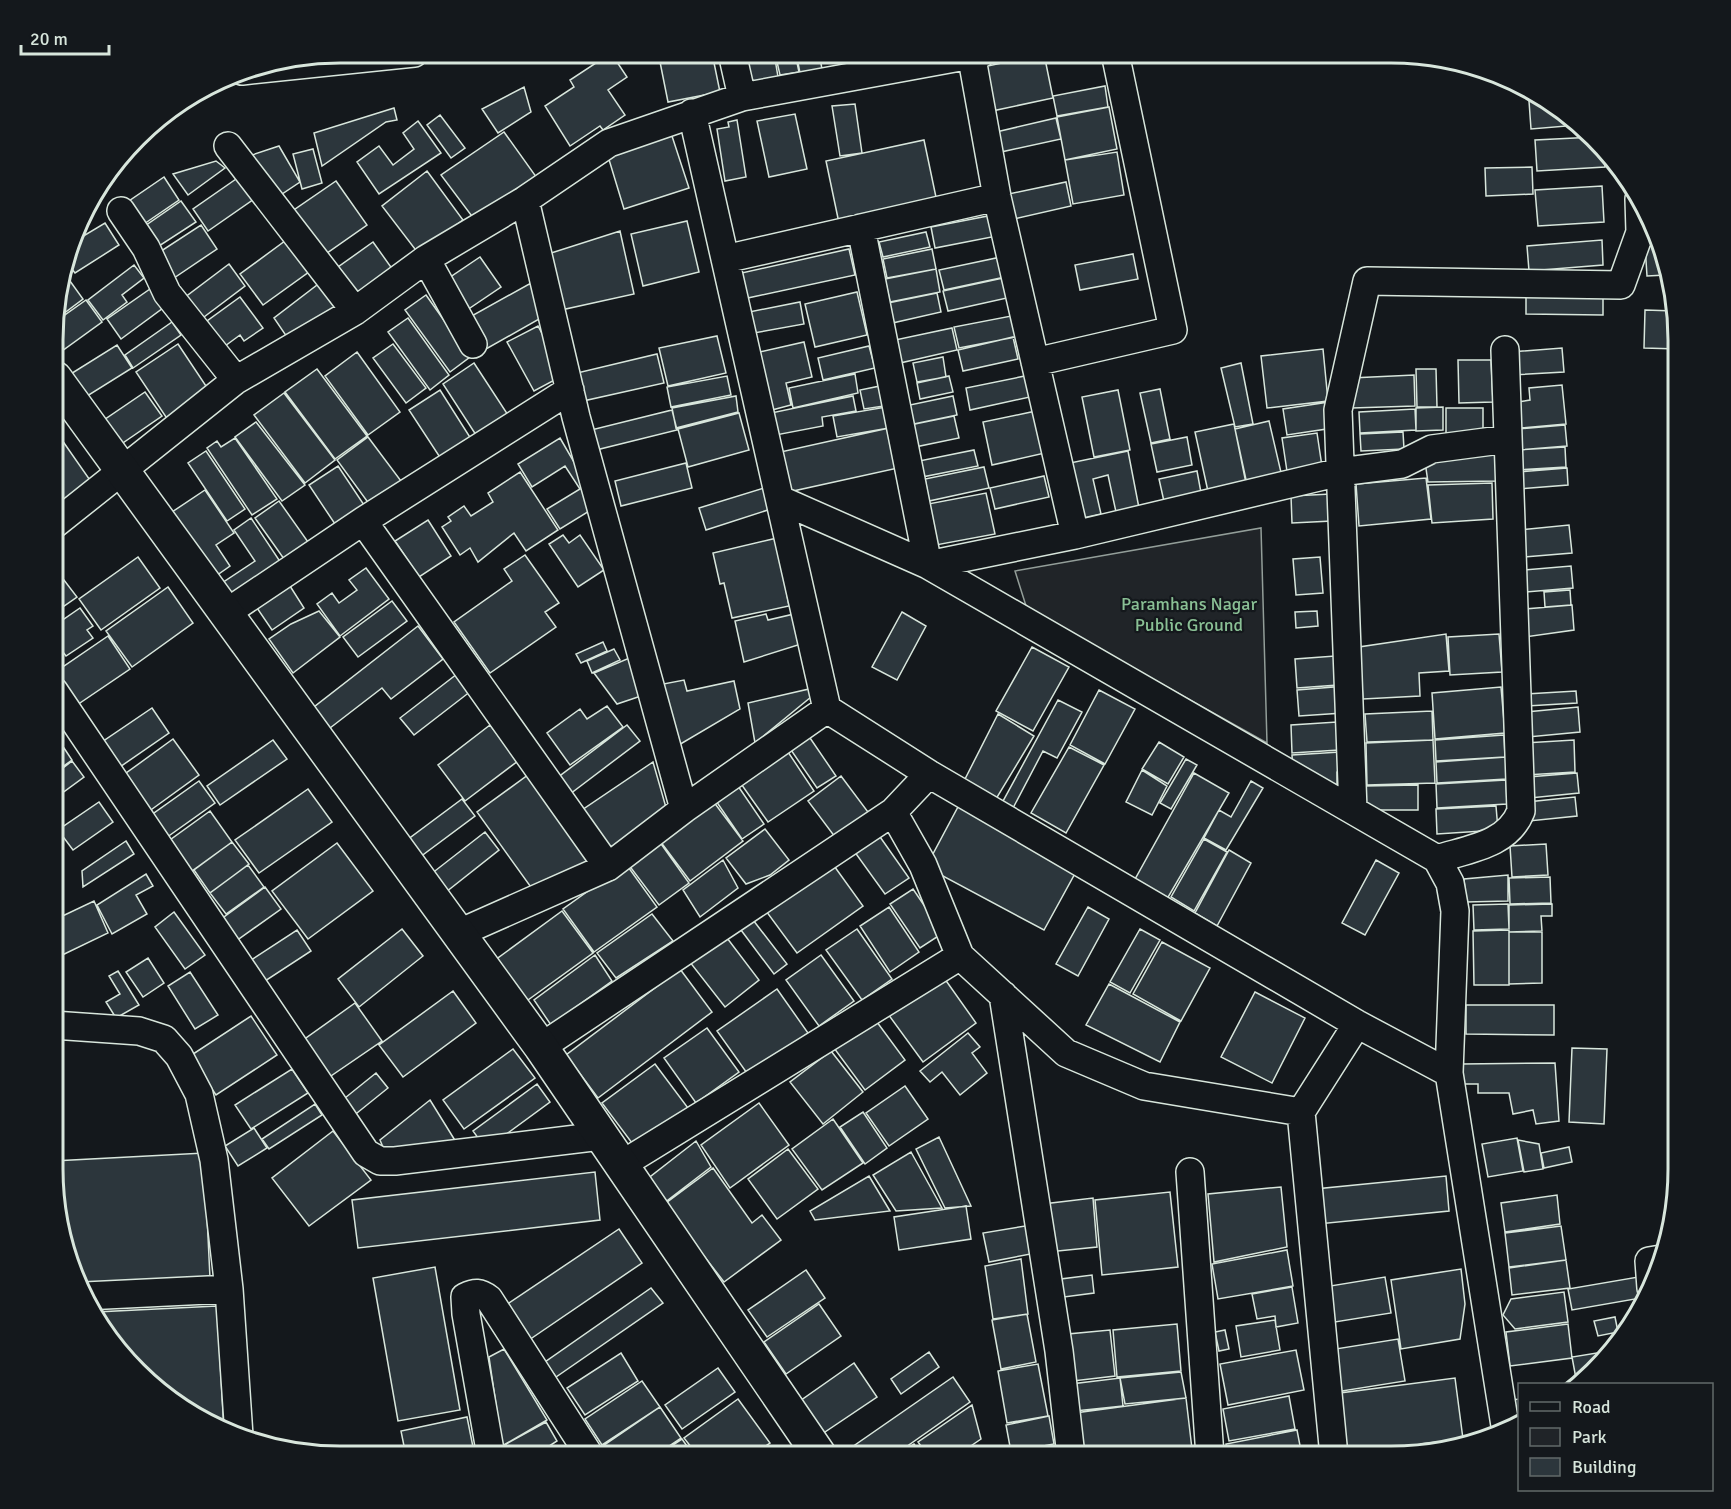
<svg xmlns="http://www.w3.org/2000/svg" width="1731" height="1509" font-family="Signika,sans-serif">
<rect width="100%" height="100%" fill="#14181c"/>
<!-- green -->
<path fill="#202428" stroke="#939e99" stroke-width="1.5" d="M1261 528 1267 743 1027 609 1015 571Z"/>
<!-- building -->
<path fill="#2c363c" stroke="#d8e6dc" stroke-width="1.5" d="M611 53 627 77 608 90 625 115 603 130 600 126 570 146 545 106 574 87 570 80Z
M653 53H675L656 58Z
M712 53 720 92 668 102 660 62Z
M745 53H774L778 77 750 82Z
M775 53H795L799 72 780 75Z
M796 53H819L822 69 800 73Z
M1044 54 1053 98 992 111 983 67Z
M1105 86 1108 107 1057 116 1053 96Z
M524 87 531 112 498 133 482 109Z
M1543 100 1579 125 1531 129 1529 101Z
M855 104 862 153 840 156 832 106Z
M1109 107 1117 149 1065 160 1057 117Z
M394 108 397 120 386 122 322 166 314 133Z
M795 114 807 169 769 177 757 121Z
M440 115 465 148 451 158 427 125Z
M1056 118 1061 139 1001 152 996 132Z
M737 120 746 177 725 181 717 129 729 127 728 122Z
M418 121 441 153 379 194 357 162 379 146 393 165 414 149 403 133Z
M504 132 537 178 477 223 441 175Z
M671 133 689 188 624 209 607 153Z
M1595 137 1604 151 1605 167 1537 171 1535 140Z
M924 140 937 202 839 223 826 161Z
M279 146 300 182 273 200 240 159Z
M313 149 322 183 302 189 293 154Z
M129 150 131 156 121 159Z
M1117 152 1124 195 1073 204 1065 160Z
M216 161 225 168 188 195 173 174Z
M1532 167 1533 194 1486 196 1485 168Z
M427 171 463 220 418 253 382 206Z
M164 177 179 200 141 226 126 203Z
M239 177 254 199 208 231 193 209Z
M336 181 367 225 320 258 288 214Z
M1066 182 1071 206 1009 220 1004 195Z
M1602 186 1604 222 1538 226 1535 190Z
M181 201 196 222 156 248 142 228Z
M993 215 997 236 935 248 931 227Z
M687 221 699 272 643 286 631 234Z
M105 223 119 245 75 273 68 264 75 241Z
M201 225 217 249 171 280 155 255Z
M620 231 634 294 561 310 548 254Z
M926 232 930 247 883 257 879 242Z
M289 238 313 269 263 305 240 274Z
M1602 240 1603 265 1529 271 1527 246Z
M373 242 398 277 356 307 331 272Z
M1657 244 1666 275 1647 276 1645 245Z
M849 249 855 275 743 299 737 274Z
M932 249 936 269 887 278 883 259Z
M1133 254 1138 279 1080 290 1075 265Z
M480 257 501 287 464 312 443 282Z
M1001 257 1005 277 944 290 939 270Z
M229 264 245 286 196 323 180 301Z
M134 265 144 278 122 295 127 302 103 320 88 300Z
M936 269 940 292 890 302 885 279Z
M1003 278 1007 298 948 311 943 291Z
M70 281 83 299 55 320V302L59 289Z
M321 282 341 305 291 343 274 318Z
M531 283 548 314 486 349 468 318Z
M150 289 163 308 121 339 107 319Z
M857 292 867 335 815 347 805 304Z
M937 293 941 312 888 324 883 304Z
M1526 294H1603V315L1526 314Z
M426 295 470 357 450 372 405 310Z
M240 297 263 328 244 341 240 335 225 346 207 321Z
M86 300 102 322 55 356V322Z
M800 302 804 324 748 334 744 313Z
M1645 310 1675 311 1678 349 1644 348Z
M1011 316 1016 337 959 348 954 327Z
M408 318 449 375 430 390 388 332Z
M172 322 181 335 133 368 125 355Z
M538 326 564 375 534 391 507 342Z
M952 328 957 350 900 363 895 340Z
M717 336 726 373 668 386 659 348Z
M1013 337 1018 359 963 371 958 350Z
M804 342 812 377 786 383 791 405 772 410 755 353Z
M178 344 210 392 168 420 136 372Z
M393 344 426 388 406 403 373 358Z
M117 345 132 368 84 398 69 375Z
M869 346 875 368 823 380 818 358Z
M1562 348 1564 372 1511 375 1510 352Z
M1323 349 1328 401 1267 408 1261 356Z
M357 352 400 412 368 435 325 376Z
M657 354 664 383 583 401 577 373Z
M943 357 946 377 917 382 913 363Z
M1458 360H1491L1493 402 1459 403Z
M474 363 508 415 476 435 443 384Z
M1241 363 1253 424 1235 427 1221 368Z
M317 369 367 436 335 459 285 392Z
M1416 369H1436L1437 407H1417Z
M855 374 858 393 793 408 789 388Z
M1414 375 1415 406 1352 408 1351 378Z
M727 376 731 395 671 407 667 387Z
M949 376 953 392 920 399 917 383Z
M1025 376 1030 397 970 410 966 388Z
M1562 385 1566 424 1520 428 1518 402 1530 400 1529 388Z
M880 386 884 406 864 409 860 390Z
M1160 389 1170 439 1151 443 1140 393Z
M440 390 473 442 443 462 409 410Z
M1118 390 1130 450 1094 457 1082 397Z
M145 392 162 416 114 449 98 424Z
M284 393 335 460 305 483 254 415Z
M736 396 738 412 676 428 672 408Z
M853 396 856 411 822 417 823 426 776 435 771 413Z
M953 396 957 415 909 425 905 406Z
M1329 402 1333 428 1287 435 1283 409Z
M886 407 889 428 837 437 833 416Z
M1443 407V430L1416 431V408Z
M1446 408H1483V436H1446Z
M1415 409 1416 430 1360 433 1359 412Z
M672 410 677 430 592 451 587 431Z
M1036 411 1045 453 992 465 983 422Z
M739 413 749 450 688 467 678 429Z
M954 416 959 438 915 447 910 425Z
M1269 421 1283 481 1248 489 1235 429Z
M256 422 305 485 282 501 235 437Z
M1234 424 1247 488 1209 496 1195 432Z
M1565 425 1567 446 1519 450 1517 429Z
M889 428 898 468 784 493 776 453Z
M55 430 92 483 55 508Z
M1403 432 1404 449 1361 451 1360 434Z
M1317 433 1323 473 1288 478 1282 438Z
M368 437 407 489 375 512 337 460Z
M1187 437 1192 465 1157 472 1151 444Z
M235 438 277 499 252 515 207 448 217 441 221 447Z
M560 438 599 505 560 529 547 509 580 489 565 466 532 487 518 464Z
M1565 447 1566 467 1518 470 1517 450Z
M974 450 978 466 922 477 919 461Z
M206 451 245 509 227 521 188 463Z
M1128 451 1139 508 1116 512 1108 475 1093 479 1101 514 1083 518 1070 463Z
M1498 454 1499 481 1428 482 1424 455 1459 457Z
M686 463 692 488 621 506 615 481Z
M338 466 368 511 339 530 309 485Z
M984 467 989 488 929 501 925 479Z
M1567 468 1568 485 1519 489 1518 472Z
M1197 471 1202 498 1165 506 1159 479Z
M520 472 558 530 526 551 514 533 478 562 470 548 460 555 442 527 451 521 448 517 464 506 471 516 493 502 488 493Z
M1044 476 1049 497 995 509 990 488Z
M1426 478 1431 519 1359 526 1356 484Z
M1492 483 1493 519 1432 523 1428 485Z
M764 488 771 509 706 530 699 508Z
M205 490 234 533 216 545 230 566 213 578 169 514Z
M986 493 995 534 936 545 928 504Z
M1331 494 1332 521 1292 523 1291 496Z
M279 501 313 549 289 566 255 518Z
M251 518 285 569 230 595 222 583 255 561 234 530Z
M428 520 451 556 419 577 395 541Z
M1569 525 1572 553 1523 557 1520 530Z
M563 535 569 543 580 535 604 570 578 587 549 544Z
M777 538 789 606 732 618 724 583 720 584 713 553Z
M525 555 559 603 545 612 556 627 490 673 454 622 512 581 504 569Z
M138 557 160 588 101 630 79 599Z
M1320 557 1323 593 1296 595 1293 559Z
M1571 566 1573 588 1526 592 1524 570Z
M54 567 77 597 54 613Z
M366 568 389 599 340 636 317 604 332 593 339 603 357 590 349 580Z
M290 586 304 608 272 630 257 608Z
M168 587 193 623 132 667 106 631Z
M1570 590 1571 605 1545 607 1544 592Z
M392 601 407 621 358 657 343 637Z
M1572 605 1574 630 1525 637V609Z
M80 608 93 626 87 630 93 638 66 656 60 648 54 652V626Z
M319 611 340 637 293 673 269 639 291 624Z
M1317 611 1318 626 1296 628 1295 612Z
M902 612 926 626 897 680 872 667Z
M766 614 768 620 794 614 801 644 744 662 735 621Z
M418 626 443 659 391 699 382 688 330 728 314 707Z
M1446 634 1449 671 1419 673 1420 696 1363 699 1359 647Z
M1499 634 1502 672 1450 675 1448 637Z
M108 636 130 669 71 709 54 683V673Z
M603 642 607 651 581 663 576 654Z
M1032 647 1069 667 1033 731 996 711Z
M614 649 620 660 592 673 587 661Z
M634 656 641 696 617 704 594 673Z
M1335 656 1338 685 1297 688 1295 659Z
M457 674 471 691 414 735 400 718Z
M684 680 687 691 734 681 740 709 672 749 658 685Z
M1346 686 1343 713 1299 716 1297 690Z
M1501 687 1505 733 1435 739 1432 693Z
M809 689 811 697 755 743 748 703Z
M1099 690 1135 709 1105 764 1070 745Z
M1576 691 1577 703 1527 706 1526 694Z
M1058 700 1082 712 1057 758 1043 751 1013 808 1002 803Z
M607 706 623 727 570 765 547 733 580 709 587 719Z
M1578 707 1580 732 1528 737 1526 712Z
M152 708 169 733 117 769 99 744Z
M1432 711 1433 740 1367 742 1365 714Z
M998 714 1034 736 993 804 964 781Z
M1337 722 1339 750 1292 753 1291 725Z
M490 725 518 761 465 801 438 765Z
M627 725 640 741 570 794 557 778Z
M808 735 836 776 817 788 789 747Z
M1504 735 1505 757 1436 761 1435 740Z
M173 739 199 775 148 812 122 776Z
M273 740 287 759 220 805 207 786Z
M1433 740 1435 783 1367 785 1366 743Z
M1574 740 1575 772 1526 775 1524 743Z
M1159 742 1184 757 1168 784 1142 769Z
M1069 747 1104 765 1066 833 1031 813Z
M64 748 72 760 54 773V755Z
M786 749 814 791 768 822 739 781Z
M1340 752 1341 771 1337 772V791L1293 774 1292 755Z
M1506 757 1507 779 1437 783 1436 762Z
M1186 759 1197 765 1171 809 1160 803Z
M72 761 84 777 54 799V775Z
M653 762 667 811 609 850 582 810Z
M1142 770 1167 786 1152 815 1126 802Z
M532 772 594 857 538 897 477 812Z
M1194 773 1229 793 1167 899 1134 881Z
M1577 773 1579 793 1530 798 1528 777Z
M841 776 868 812 835 837 808 801Z
M1506 780 1507 804 1437 808 1436 784Z
M199 781 215 803 163 840 147 818Z
M1251 781 1263 788 1226 850 1204 838 1219 810 1231 817Z
M1418 785V810H1366L1365 786Z
M738 786 764 824 742 839 716 801Z
M308 789 332 822 259 873 235 840Z
M1575 797 1577 816 1529 821 1527 802Z
M462 799 475 816 416 860 403 843Z
M713 801 743 841 690 881 660 841Z
M99 802 113 822 73 850 58 830Z
M959 805 1078 868 1044 930 926 867Z
M1496 806 1498 830 1437 834 1436 809Z
M210 811 232 842 185 876 163 845Z
M765 829 789 860 770 875 746 884 726 858Z
M485 832 499 850 446 892 431 874Z
M878 834 909 878 885 894 854 851Z
M1204 839 1227 852 1194 911 1171 897Z
M126 841 134 854 83 887 82 871Z
M659 841 689 883 659 905 628 864Z
M232 842 249 864 210 893 194 870Z
M337 843 373 891 308 939 272 891Z
M1546 844 1548 875 1512 877 1510 846Z
M1229 850 1251 863 1217 926 1195 913Z
M723 860 738 888 700 917 683 890Z
M1376 860 1399 873 1365 935 1342 923Z
M832 863 863 906 797 953 766 911Z
M626 864 657 907 594 952 563 909Z
M248 865 264 887 226 914 210 893Z
M146 874 153 886 136 895 147 914 112 934 97 905Z
M1508 875V901L1466 902 1464 879Z
M1550 877 1551 903 1510 904 1509 878Z
M265 887 281 909 229 946 213 925Z
M913 889 943 933 920 948 890 904Z
M94 901 108 933 54 959V920Z
M1508 904 1509 929 1474 930 1473 905Z
M1552 904V916H1541L1542 931 1509 932V905Z
M889 907 919 952 890 972 860 926Z
M1088 907 1109 919 1078 976 1056 964Z
M562 911 593 953 521 1005 491 963Z
M174 912 205 955 185 969 155 927Z
M652 914 673 941 616 978 597 953Z
M750 916 787 964 774 974 738 926Z
M402 929 423 956 359 1007 338 979Z
M857 929 892 979 862 1000 826 950Z
M1140 929 1160 940 1130 993 1110 982Z
M297 930 311 951 259 985 245 964Z
M1509 930V985H1474L1473 931Z
M1509 932H1542V983L1509 984Z
M724 934 759 980 725 1007 689 961Z
M1162 942 1210 968 1181 1021 1133 994Z
M595 955 612 981 551 1025 534 1000Z
M821 955 854 1001 819 1026 786 980Z
M148 958 164 983 143 997 126 972Z
M680 969 712 1012 598 1098 566 1055Z
M118 971 139 1005 116 1018 106 1002 120 994 109 976Z
M190 972 218 1015 195 1029 168 986Z
M942 975 976 1023 923 1062 888 1014Z
M1109 984 1180 1022 1160 1062 1086 1025Z
M777 989 808 1033 749 1076 717 1031Z
M453 991 476 1023 403 1077 379 1045Z
M1255 992 1305 1018 1272 1083 1221 1057Z
M355 1003 382 1041 325 1080 299 1043Z
M1466 1005H1554V1035L1466 1034Z
M251 1016 277 1055 216 1095 190 1056Z
M874 1018 905 1060 865 1090 834 1048Z
M707 1028 739 1072 696 1103 664 1058Z
M968 1033 980 1047 972 1053 987 1073 960 1095 942 1072 930 1082 920 1071Z
M1572 1048 1607 1049 1604 1124 1569 1122Z
M513 1049 535 1078 464 1129 443 1100Z
M831 1051 863 1092 823 1124 790 1082Z
M1555 1063 1559 1121 1536 1124 1533 1110 1513 1114 1509 1093H1478V1084H1462V1064Z
M655 1064 688 1108 635 1147 602 1103Z
M292 1069 308 1093 251 1129 235 1105Z
M376 1073 388 1088 352 1117 340 1102Z
M537 1084 550 1102 486 1149 473 1131Z
M905 1086 928 1119 889 1146 866 1113Z
M430 1100 456 1142 385 1152 380 1140Z
M759 1103 789 1145 730 1188 701 1145Z
M315 1104 322 1115 269 1149 262 1139Z
M863 1112 887 1148 865 1164 840 1127Z
M833 1119 863 1163 822 1190 792 1149Z
M254 1128 267 1148 238 1166 225 1146Z
M333 1131 371 1180 309 1226 272 1178Z
M939 1137 971 1206 945 1208 916 1149Z
M1517 1138 1523 1171 1488 1177 1482 1144Z
M1518 1140 1539 1144 1543 1169 1524 1172Z
M696 1141 711 1167 664 1203 646 1180Z
M1569 1147 1572 1162 1544 1168 1541 1153Z
M788 1149 818 1189 777 1219 748 1179Z
M911 1152 942 1208 896 1211 873 1175Z
M204 1153 210 1278 78 1285 53 1189V1161Z
M713 1168 752 1223 762 1215 781 1240 724 1282 704 1256 699 1260 662 1206Z
M595 1172 600 1220 358 1248 352 1200Z
M869 1176 890 1211 815 1220 810 1211Z
M1446 1176 1449 1211 1318 1224 1315 1189Z
M1281 1187 1287 1247 1214 1262 1208 1194Z
M1170 1192 1178 1267 1102 1275 1095 1200Z
M1557 1195 1560 1224 1505 1232 1501 1203Z
M1093 1198 1097 1247 1048 1252 1043 1204Z
M966 1206 971 1239 899 1250 894 1217Z
M1031 1225 1036 1253 989 1262 983 1233Z
M1561 1226 1566 1260 1509 1267 1505 1233Z
M619 1229 642 1263 526 1342 503 1307Z
M1287 1250 1293 1286 1218 1299 1212 1264Z
M1021 1259 1028 1314 993 1319 985 1266Z
M1566 1260 1570 1288 1512 1295 1509 1268Z
M435 1267 460 1410 398 1421 373 1278Z
M1461 1269 1465 1304 1460 1339 1401 1349 1391 1280Z
M806 1270 825 1298 767 1337 748 1310Z
M1092 1275 1094 1293 1064 1297 1061 1279Z
M1385 1277 1391 1313 1335 1322 1330 1286Z
M1638 1277 1641 1298 1572 1310 1568 1289Z
M1292 1287 1298 1323 1276 1327 1275 1316 1257 1319 1252 1294Z
M651 1288 663 1303 556 1377 545 1362Z
M1564 1292 1568 1322 1515 1329 1503 1315 1511 1299Z
M819 1304 841 1336 786 1374 764 1342Z
M217 1306 224 1431 136 1372 96 1312Z
M1027 1314 1036 1362 1001 1369 992 1320Z
M1615 1317 1618 1332 1598 1336 1594 1321Z
M1275 1320 1280 1350 1241 1357 1236 1326Z
M1177 1324 1181 1371 1117 1377 1113 1330Z
M1568 1324 1572 1358 1510 1366 1506 1332Z
M1110 1330 1115 1376 1073 1381 1068 1334Z
M1225 1330 1229 1349 1219 1351 1215 1332Z
M1398 1339 1405 1381 1336 1392 1329 1350Z
M504 1349 547 1420 502 1446 489 1357Z
M1296 1350 1304 1390 1228 1405 1220 1364Z
M1609 1351 1594 1373 1577 1384 1572 1357Z
M929 1352 939 1367 901 1394 891 1379Z
M621 1353 638 1381 585 1415 567 1388Z
M854 1363 877 1397 813 1440 790 1408Z
M1038 1364 1048 1416 1007 1423 998 1371Z
M718 1368 735 1392 682 1429 665 1405Z
M1181 1372 1186 1398 1125 1404 1120 1378Z
M953 1377 970 1402 893 1456H843L842 1454Z
M1120 1378 1123 1406 1075 1411 1071 1384Z
M1455 1378 1463 1439 1421 1444 1422 1453 1411 1456H1348L1340 1393Z
M642 1381 660 1407 602 1445 585 1419Z
M1289 1396 1295 1429 1229 1441 1223 1409Z
M1186 1398 1192 1449 1139 1456H1081L1075 1413Z
M738 1399 770 1443 751 1456H698L684 1438Z
M1520 1399V1423L1514 1426 1511 1400Z
M972 1405 981 1439 956 1456H928L918 1442Z
M660 1407 681 1438 654 1456H610L603 1446Z
M1049 1416 1054 1444 1011 1452 1006 1425Z
M467 1417 474 1452 450 1456H406L401 1431Z
M546 1422 557 1441 534 1456H509L506 1444Z
M1297 1430 1302 1456H1228L1226 1444Z
M682 1439 694 1456H656Z
M914 1444 923 1456H896Z
M772 1447 778 1456H757Z
M1054 1447 1056 1456H1004V1455Z
M475 1452 476 1456H452Z
M1193 1452 1194 1456H1156Z"/>
<g fill="none" stroke-linecap="round" stroke-linejoin="round">
<defs>
<path id="minor" d="M732 53 742 97
M971 53 997 197 1075 535
M242 71 414 53
M228 146 355 311
M1639 199 1640 232
M525 200 576 417 684 809
M121 211 146 248 167 293 236 380
M426 259 473 344
M725 259 997 197
M1035 362 1173 330 1115 53
M781 500 928 565 861 228
M363 521 608 867
M55 524 236 380 355 311 426 259 525 200 609 143 742 97 982 53
M226 613 363 521 570 390
M54 691 366 1153 380 1161H395L601 1136
M827 709 929 774 1357 1024 1449 1073
M1353 810 1338 410 1367 281 1621 285 1640 232H1654
M893 812 923 865 960 956 1066 1053 1144 1086 1301 1112 1357 1024
M1437 859C1468 849 1508 845 1521 811L1505 350
M457 934 608 867 684 809 827 709 692 113
M1003 995 1059 1351 1071 1456
M53 1025 139 1031 164 1039 179 1056 199 1094 214 1160 229 1289 239 1436
M541 1047 893 812 929 774
M1301 1112 1334 1456
M621 1165 960 956
M1190 1172 1210 1456
M1651 1288 1649 1261 1661 1259
M85 1296 229 1289
M1506 1432 1449 1073 1455 911 1450 883 1437 859 928 565 1075 535 1340 472 1402 464 1432 449 1508 439
M491 1456 466 1314 465 1297C475 1292 480 1292 489 1299L590 1456"/>
<path id="tertiary" d="M55 378 541 1047 820 1456"/>
</defs>
<!-- minor casing -->
<use href="#minor" stroke="#d8e6dc" stroke-width="30"/>
<!-- tertiary casing -->
<use href="#tertiary" stroke="#d8e6dc" stroke-width="36"/>
<!-- minor -->
<use href="#minor" stroke="#14181c" stroke-width="27"/>
<!-- tertiary -->
<use href="#tertiary" stroke="#14181c" stroke-width="33"/>
</g>
<g text-anchor="middle" stroke-width="4.5" stroke-linejoin="round" paint-order="stroke">
<!-- park labels -->
<g font-size="18" fill="#8ac095" stroke="#14181c">
<text x="1189" y="610">Paramhans Nagar<tspan x="1189" dy="21">Public Ground</tspan></text>
</g>
</g>
<!-- crop -->
<path d="M0 0H1731V1509H0ZM340 63H1391A277 277 0 0 1 1668 340V1169A277 277 0 0 1 1391 1446H340A277 277 0 0 1 63 1169V340A277 277 0 0 1 340 63Z" fill="#14181c" fill-rule="evenodd"/>
<path fill="none" stroke="#d8e6dc" stroke-width="3" d="M340 63H1391A277 277 0 0 1 1668 340V1169A277 277 0 0 1 1391 1446H340A277 277 0 0 1 63 1169V340A277 277 0 0 1 340 63Z"/>
<!-- legend -->
<rect x="1518" y="1383" width="195" height="108" fill="#14181c" stroke="#626a69" stroke-width="1.5"/>
<rect x="1530" y="1402" width="30" height="9" fill="#14181c" stroke="#626a69" stroke-width="1.5"/>
<text x="1572" y="1413" font-size="18" fill="#d8e6dc">Road</text>
<rect x="1530" y="1428" width="30" height="18" fill="#202428" stroke="#626a69" stroke-width="1.5"/>
<text x="1572" y="1443" font-size="18" fill="#d8e6dc">Park</text>
<rect x="1530" y="1458" width="30" height="18" fill="#2c363c" stroke="#626a69" stroke-width="1.5"/>
<text x="1572" y="1473" font-size="18" fill="#d8e6dc">Building</text>
<!-- scale -->
<path d="M21 45v9h88v-9" fill="none" stroke="#d8e6dc" stroke-width="3"/>
<text x="30" y="45" font-size="18" fill="#d8e6dc" stroke="#14181c" stroke-width="4.5" paint-order="stroke">20 m</text>
</svg>
